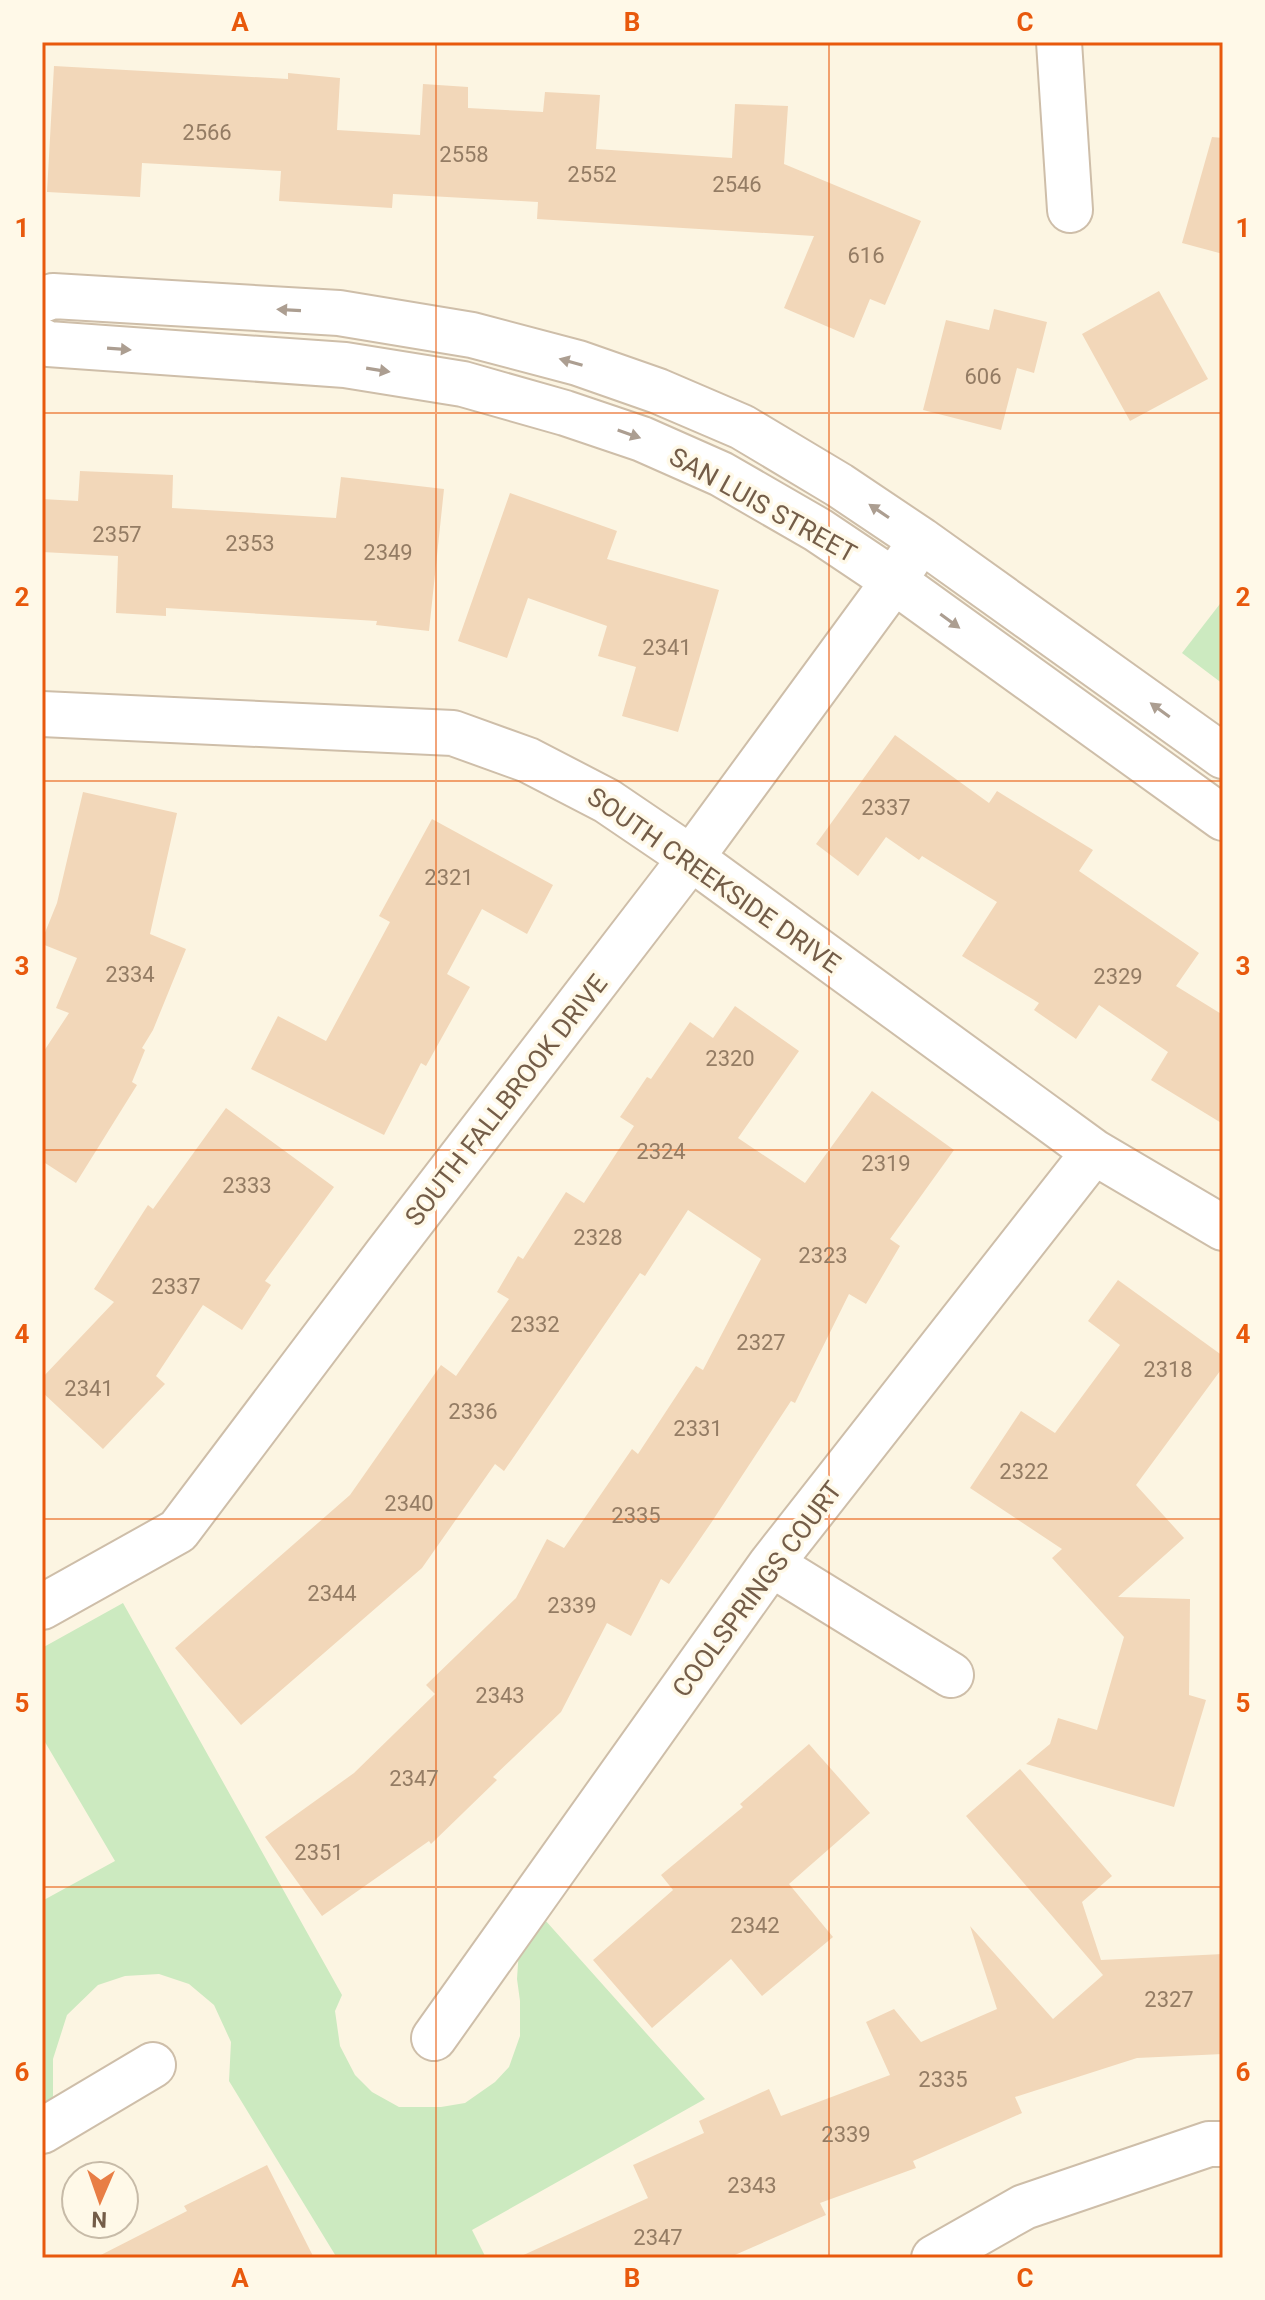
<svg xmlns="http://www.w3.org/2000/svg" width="1265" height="2300" font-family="Roboto,sans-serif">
<rect width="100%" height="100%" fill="#fcf5e2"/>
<!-- green -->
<path fill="#cceac0" d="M1223 600V684L1182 653Z
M123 1603 342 1995 335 2011 340 2046 355 2075 372 2092 399 2107H441L465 2103 495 2082 509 2067 520 2036V2001L517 1979 519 1949 545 1920 705 2099 472 2230 486 2258H337L229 2081 231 2042 214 2005 189 1984 159 1974 125 1976 98 1985 67 2015 53 2059V2096L48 2115 42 2120V1901L115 1861 42 1737V1648Z"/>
<!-- building -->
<path fill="#f2d7b9" d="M54 66 288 79V73L340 78 337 130 420 135 423 84 468 87V108L543 112 545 92 600 95 596 149 732 158 735 104 788 106 784 164 921 221 885 305 870 299 854 338 784 308 814 236 537 219 538 202 393 194 392 208 279 201 281 171 142 163 140 197 47 192Z
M1212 137 1223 138V254L1182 243Z
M1159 291 1208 379 1130 421 1082 334Z
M994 309 1047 322 1034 373 1017 368 1001 430 923 410 946 320 989 330Z
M80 471 173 475 172 508 336 518 341 477 444 489 429 631 376 625 377 621 166 608V616L116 613 118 556 42 552V499L78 501Z
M510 493 617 531 607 559 719 590 678 732 622 716 636 667 598 656 607 626 528 598 507 658 458 641Z
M895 735 989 803 997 791 1093 850 1079 871 1199 953 1176 986 1223 1015V1124L1151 1080 1168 1052 1099 1005 1076 1039 1034 1010 1039 1003 962 956 997 902 922 856 919 860 886 837 858 876 816 844Z
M83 792 177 813 150 934 186 949 153 1030 142 1048 145 1050 132 1082 137 1085 76 1183 42 1161V1054L69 1013 56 1008 77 958 42 944V940L57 903Z
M432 819 553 885 527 934 482 909 447 974 470 987 426 1066 421 1063 384 1135 251 1069 278 1016 326 1041 390 922 379 916Z
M735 1006 799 1051 738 1138 805 1183 872 1091 954 1150 890 1239 900 1246 866 1304 849 1294 795 1403 791 1401 711 1523 669 1584 661 1579 631 1636 607 1623 561 1712 493 1777 497 1780 431 1844 429 1841 322 1916 265 1837 354 1773 435 1694 426 1685 516 1598 547 1539 564 1548 632 1449 638 1454 696 1366 703 1370 761 1259 688 1210 645 1276 640 1273 504 1471 495 1464 422 1568 241 1725 175 1648 350 1495 441 1365 456 1376 509 1299 497 1292 518 1256 523 1259 566 1192 584 1203 634 1126 620 1117 647 1077 651 1079 690 1022 713 1038Z
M226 1108 334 1187 265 1281 271 1285 242 1330 203 1305 156 1376 165 1384 103 1449 42 1392V1378L114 1302 94 1289 148 1205 153 1209Z
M1118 1280 1223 1356V1367L1136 1485 1184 1538 1118 1597 1190 1599 1189 1695 1206 1700 1174 1807 1026 1764 1050 1744 1058 1718 1097 1730 1124 1637 1052 1558 1062 1549 970 1488 1021 1411 1055 1433 1120 1345 1088 1321Z
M809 1744 870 1813 789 1884 833 1937 762 1996 731 1959 652 2028 593 1960 673 1890 661 1875 743 1807 740 1804Z
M1020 1769 1112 1876 1082 1902 1101 1960 1223 1954V2054L1137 2058 1015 2097 1022 2113 913 2161 916 2168 820 2203 826 2215 728 2258H517L648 2198 633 2165 704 2133 699 2121 769 2089 781 2116 890 2075 866 2022 894 2009 921 2042 997 2009 970 1926 1053 2019 1103 1975 966 1816Z
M267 2165 314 2258H95L187 2211 184 2206Z"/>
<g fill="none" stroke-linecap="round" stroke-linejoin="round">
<defs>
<path id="minor" d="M1059 42 1070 210
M42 300 53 296 339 313 472 335 578 363 658 391 742 427 839 485 921 540 1223 756
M42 341 48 344 345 365 463 384 565 413 642 439 721 474 818 530 894 581 1223 818
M42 714 453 733 528 760 607 801 691 858 1094 1152 1223 1228
M771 1564 951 1675
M42 1607 178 1531 386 1255 691 858 894 581 921 540
M434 2038 771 1564 1094 1152
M42 2131 153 2065
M934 2258 1024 2207 1209 2144H1223"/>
</defs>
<!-- minor casing -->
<use href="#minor" stroke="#cebea9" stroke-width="48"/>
<!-- minor -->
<use href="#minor" stroke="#fff" stroke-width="44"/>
</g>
<!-- one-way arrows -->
<defs><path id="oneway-solid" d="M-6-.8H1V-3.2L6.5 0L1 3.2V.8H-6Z" transform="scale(2)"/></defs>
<g fill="#ac9e91">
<use href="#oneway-solid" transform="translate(289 310) rotate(-177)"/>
<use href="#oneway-solid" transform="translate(119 349) rotate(4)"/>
<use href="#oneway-solid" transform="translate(571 362) rotate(-164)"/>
<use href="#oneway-solid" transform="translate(378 370) rotate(9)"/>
<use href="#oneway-solid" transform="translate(629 434) rotate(19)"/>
<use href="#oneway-solid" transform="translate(879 511) rotate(-146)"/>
<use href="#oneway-solid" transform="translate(950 621) rotate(36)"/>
<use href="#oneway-solid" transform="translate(1160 710) rotate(-144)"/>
</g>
<!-- grid -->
<path fill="none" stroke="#e8590c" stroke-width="2" stroke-opacity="0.55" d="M436 42V2258M829 42V2258M42 413H1223M42 781H1223M42 1150H1223M42 1519H1223M42 1887H1223"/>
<g text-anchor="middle" stroke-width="7" stroke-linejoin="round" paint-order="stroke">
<!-- number labels -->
<g font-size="22" fill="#947c64">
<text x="207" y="140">2566</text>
<text x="464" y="162">2558</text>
<text x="592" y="182">2552</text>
<text x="737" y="192">2546</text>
<text x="866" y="263">616</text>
<text x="983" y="384">606</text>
<text x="117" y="542">2357</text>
<text x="250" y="551">2353</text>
<text x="388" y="560">2349</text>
<text x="667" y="655">2341</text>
<text x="886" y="815">2337</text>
<text x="449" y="885">2321</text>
<text x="130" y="982">2334</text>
<text x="1118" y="984">2329</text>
<text x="730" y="1066">2320</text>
<text x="661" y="1159">2324</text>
<text x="886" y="1171">2319</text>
<text x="247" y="1193">2333</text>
<text x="598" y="1245">2328</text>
<text x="823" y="1263">2323</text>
<text x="176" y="1294">2337</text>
<text x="535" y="1332">2332</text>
<text x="761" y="1350">2327</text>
<text x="1168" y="1377">2318</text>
<text x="89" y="1396">2341</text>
<text x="473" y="1419">2336</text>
<text x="698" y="1436">2331</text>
<text x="1024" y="1479">2322</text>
<text x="409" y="1511">2340</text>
<text x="636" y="1523">2335</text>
<text x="332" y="1601">2344</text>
<text x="572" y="1613">2339</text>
<text x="500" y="1703">2343</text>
<text x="414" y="1786">2347</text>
<text x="319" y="1860">2351</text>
<text x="755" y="1933">2342</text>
<text x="1169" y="2007">2327</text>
<text x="943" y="2087">2335</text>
<text x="846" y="2142">2339</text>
<text x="752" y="2193">2343</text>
<text x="658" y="2245">2347</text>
</g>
<!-- street labels -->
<g font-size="26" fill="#745d48" stroke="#fff9e8">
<text transform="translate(763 505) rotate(29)" y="9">SAN LUIS STREET</text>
<text transform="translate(714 880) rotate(35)" y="9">SOUTH CREEKSIDE DRIVE</text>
<text transform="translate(506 1100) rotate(-52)" y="9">SOUTH FALLBROOK DRIVE</text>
<text transform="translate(757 1589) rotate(-53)" y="9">COOLSPRINGS COURT</text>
</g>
</g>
<!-- border -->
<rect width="1265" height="2300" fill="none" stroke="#fff9e8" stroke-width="88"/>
<!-- north arrow -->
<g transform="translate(100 2200) rotate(182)"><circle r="38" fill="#fff9e8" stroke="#c7bba8" stroke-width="2"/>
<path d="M0-6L14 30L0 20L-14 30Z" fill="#e87e45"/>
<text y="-12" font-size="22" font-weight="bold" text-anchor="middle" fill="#745d48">N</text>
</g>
<rect x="44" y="44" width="1177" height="2212" fill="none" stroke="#e8590c" stroke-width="3"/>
<g font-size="26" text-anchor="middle" font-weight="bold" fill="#e8590c">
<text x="240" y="31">A</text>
<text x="632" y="31">B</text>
<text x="1025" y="31">C</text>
<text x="22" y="237">1</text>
<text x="1243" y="237">1</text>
<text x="22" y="606">2</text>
<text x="1243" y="606">2</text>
<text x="22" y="975">3</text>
<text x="1243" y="975">3</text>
<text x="22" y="1343">4</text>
<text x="1243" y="1343">4</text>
<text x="22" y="1712">5</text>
<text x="1243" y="1712">5</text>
<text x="22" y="2081">6</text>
<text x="1243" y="2081">6</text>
<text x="240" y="2287">A</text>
<text x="632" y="2287">B</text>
<text x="1025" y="2287">C</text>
</g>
</svg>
